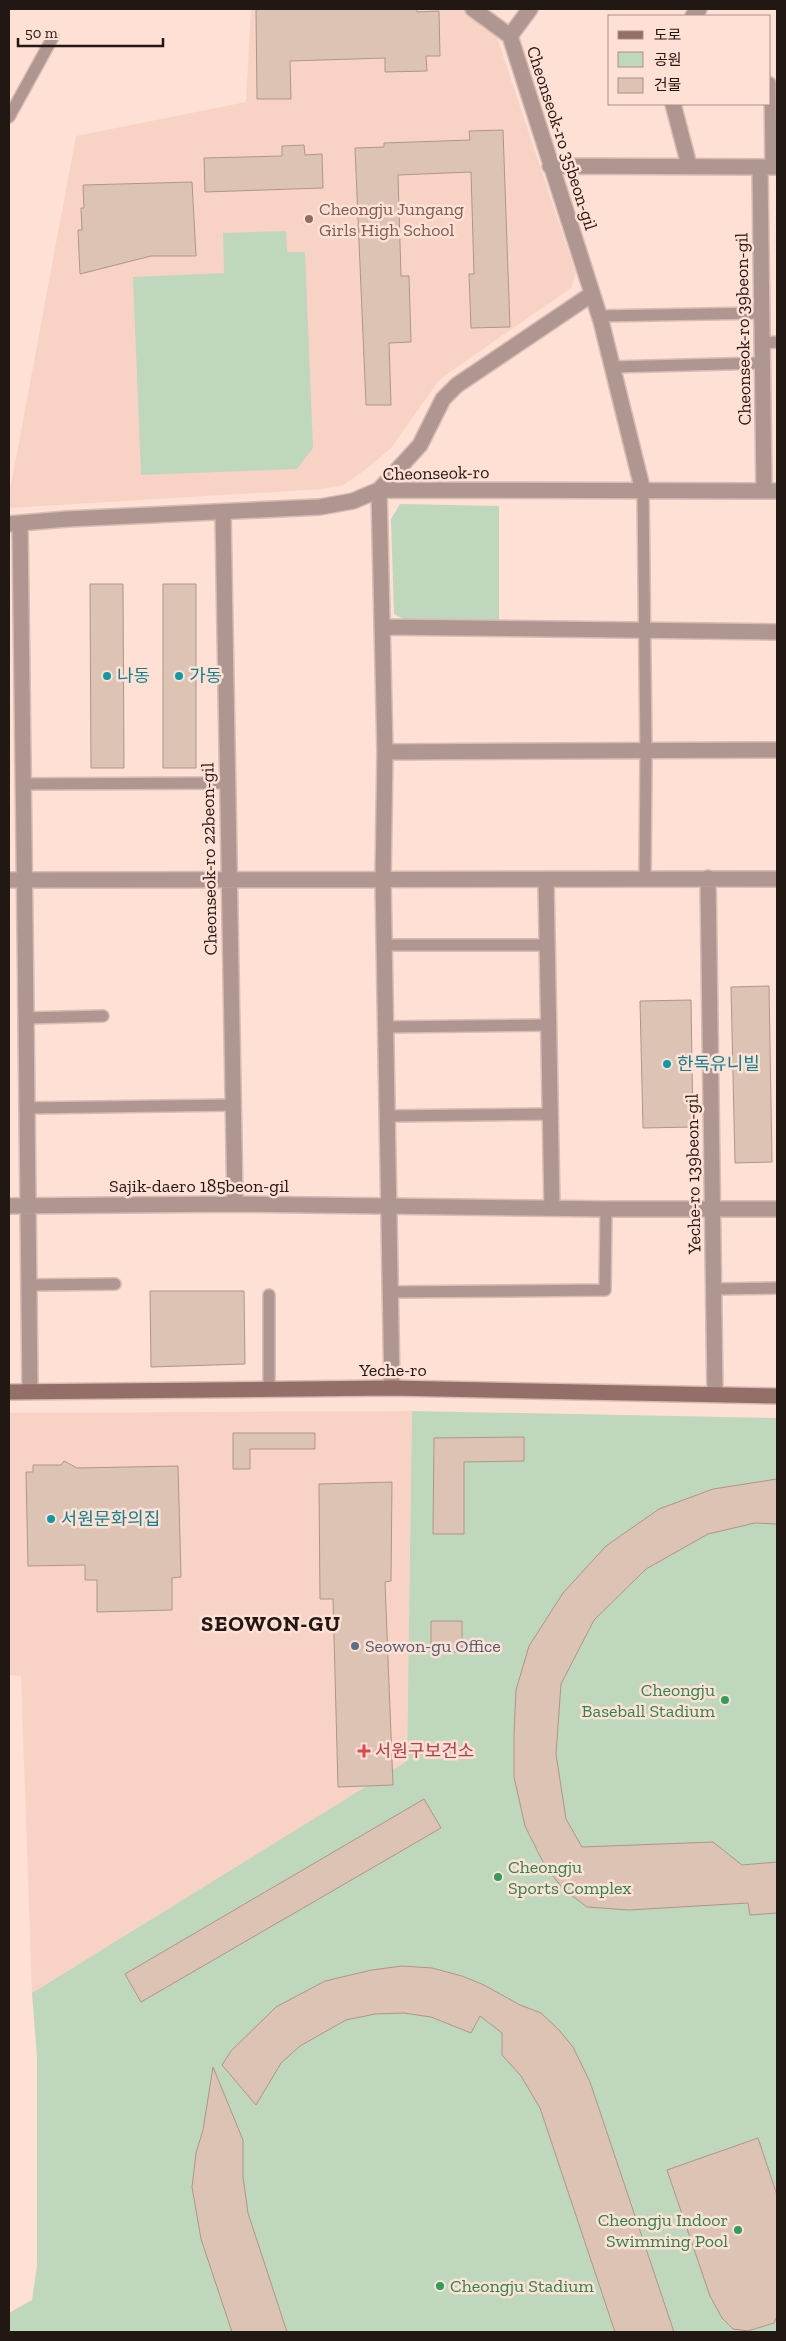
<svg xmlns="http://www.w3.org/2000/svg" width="786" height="2341" font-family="'Zilla Slab','Noto Sans KR',serif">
<rect width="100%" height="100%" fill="#fee0d5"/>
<!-- built -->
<path fill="#f8d3c5" d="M251 9H462L495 32 576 274 571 288 440 379 391 448 365 470 343 485 322 489 9 508V496L76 136 246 102Z
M412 1411 407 1761 32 1993 21 1676 9 1675V1413Z"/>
<!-- green -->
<path fill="#bfd7bd" d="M286 231 287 252H305L313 448 297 469 141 475 133 277 224 273 223 233Z
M400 504 499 506V622L408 621 394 614 391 519Z
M412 1411 777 1418V2332H9V2313L32 2300 37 2266V2057L32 1993 407 1761Z"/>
<!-- building -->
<path fill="#ddc3b4" stroke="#ae9687" d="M256 9H417V12L439 11 440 56H426L427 71 385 72V58L290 61 291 99H257Z
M503 130 510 327 471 328 469 274H474L471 172 398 175 401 276H409L411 342 389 343 391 405H366L355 148 384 147V143L470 140 469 131Z
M304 145 305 155 322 154 323 188 205 192 204 158 282 156V146Z
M192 182 196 256H151L80 274 78 230H82L81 208H84L83 185Z
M90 584H123L124 768H91Z
M163 584H196V768H163Z
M769 986 772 1162 735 1163 731 987Z
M691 1000 693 1127 643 1128 640 1001Z
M150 1291H244L245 1364 151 1367Z
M233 1433H315V1449H250V1469H233Z
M524 1437V1461L464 1462V1534H433L434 1438Z
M64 1461 77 1468 178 1466 181 1577 172 1578V1610L97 1612V1580H85V1565L28 1566 26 1472H33V1465H61Z
M777 1479V1524L755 1523 708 1534 646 1569 594 1620 561 1684 556 1754 566 1819 582 1847 713 1842 742 1865 777 1862V1913L750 1915 748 1903 629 1910 587 1907 563 1889 544 1864 525 1826 514 1777V1734L516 1690 529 1646 563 1593 606 1546 659 1509 713 1489Z
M392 1482 391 1581 385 1582 393 1785 338 1787 333 1599H320L319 1484Z
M431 1621H462V1652H431Z
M424 1799 441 1828 141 2002 125 1974Z
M402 1966 432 1968 462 1976 484 1985 520 2005 541 2013 559 2030 573 2047 590 2082 674 2332H615L540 2108 521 2076 502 2055V2033L480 2016 471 2033 431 2017 404 2013 375 2014 346 2020 300 2046 281 2063 256 2105 222 2065 231 2051 276 2007 325 1981 372 1970Z
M213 2067 243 2140V2177L248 2213 287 2332H232L201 2239 192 2187 196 2153 203 2130Z
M758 2138 777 2195V2316L774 2323 748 2331 733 2329 722 2318 710 2296 667 2170Z"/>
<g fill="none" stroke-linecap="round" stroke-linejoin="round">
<defs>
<path id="lane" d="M770 83 771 167
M9 117 53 37
M599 316 762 313
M762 343 777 342
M612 367 762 363
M643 491 646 751 645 879
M22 784 227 783
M385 945H547
M26 1018 103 1016
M386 1027 548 1025
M28 1108 233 1105
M388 1116 550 1114
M30 1285 115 1284
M713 1289 777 1288
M391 1292 605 1290 606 1209
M269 1295V1389"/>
<path id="street" d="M473 9 510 36 601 321 643 491
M693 16 699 9
M510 36 530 9
M673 104 689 165
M550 166 777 167
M760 167 764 491
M223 513 235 1204
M20 523C22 812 29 1102 30 1391
M9 524 67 519 320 507 353 501 379 490 777 491
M383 627 777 632
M385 752 777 750
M708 878 715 1394
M9 880 777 879
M546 880 552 1208
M9 1206 235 1204 606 1209H777
M392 1388 383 880 385 752 379 490 420 445 443 399 457 385 592 294"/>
<path id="secondary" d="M9 1392 392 1388 777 1396"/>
</defs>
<!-- lane casing -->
<use href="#lane" stroke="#d6bcb2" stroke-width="14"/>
<!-- street casing -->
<use href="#street" stroke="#d6bcb2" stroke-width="18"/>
<!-- secondary casing -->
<use href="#secondary" stroke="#d6bcb2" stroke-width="18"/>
<!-- lane -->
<use href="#lane" stroke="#b09691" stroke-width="11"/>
<!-- street -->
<use href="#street" stroke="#b09691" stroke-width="15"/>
<!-- secondary -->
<use href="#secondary" stroke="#946e68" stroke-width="15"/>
</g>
<!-- markers -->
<circle fill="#8d6e63" stroke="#fee0d5" stroke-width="2" cx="309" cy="219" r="5"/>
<g fill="#0f9aa8" stroke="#fee0d5" stroke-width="2">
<circle cx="107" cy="676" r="5"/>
<circle cx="179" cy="676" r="5"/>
<circle cx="667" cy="1064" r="5"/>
<circle cx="51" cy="1519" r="5"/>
</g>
<circle fill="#5c6f8a" stroke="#fee0d5" stroke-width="2" cx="355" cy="1646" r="5"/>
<g fill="#2e9e5b" stroke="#fee0d5" stroke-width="2">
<circle cx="725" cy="1700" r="5"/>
<circle cx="498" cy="1877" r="5"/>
<circle cx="738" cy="2230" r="5"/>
<circle cx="440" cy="2286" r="5"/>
</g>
<path fill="#e0444e" stroke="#fee0d5" stroke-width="2" d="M361.5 1743.5h5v5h5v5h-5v5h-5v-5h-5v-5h5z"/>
<g text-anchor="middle" stroke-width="5" stroke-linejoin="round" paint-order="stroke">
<!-- street labels -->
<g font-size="18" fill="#211713" stroke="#fee0d5">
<text transform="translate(562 138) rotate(72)" y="6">Cheonseok-ro 35beon-gil</text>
<text transform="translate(743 329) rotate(-91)" y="6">Cheonseok-ro 39beon-gil</text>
<text transform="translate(436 473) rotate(-1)" y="6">Cheonseok-ro</text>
<text transform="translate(209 859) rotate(-91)" y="6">Cheonseok-ro 22beon-gil</text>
<text transform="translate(693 1174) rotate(-91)" y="6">Yeche-ro 139beon-gil</text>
<text x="199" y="1192">Sajik-daero 185beon-gil</text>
<text x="393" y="1376">Yeche-ro</text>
</g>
<!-- education labels -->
<g font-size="18" fill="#785e54" stroke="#fee0d5" text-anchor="start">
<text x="319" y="215">Cheongju Jungang<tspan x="319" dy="21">Girls High School</tspan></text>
</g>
<!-- culture labels -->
<g font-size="18" fill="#0d838f" stroke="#fee0d5" text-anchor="start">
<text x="117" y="682">나동</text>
<text x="189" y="682">가동</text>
<text x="677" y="1070">한독유니빌</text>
<text x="61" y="1525">서원문화의집</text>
</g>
<!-- service labels -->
<g font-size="18" fill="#4e5e75" stroke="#fee0d5" text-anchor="start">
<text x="365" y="1652">Seowon-gu Office</text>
</g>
<!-- leisure labels -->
<g font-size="18" fill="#27864d" stroke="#fee0d5" text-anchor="end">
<text x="715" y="1696">Cheongju<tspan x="715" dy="21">Baseball Stadium</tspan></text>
<text x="508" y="1873" text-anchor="start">Cheongju<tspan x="508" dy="21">Sports Complex</tspan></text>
<text x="728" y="2226">Cheongju Indoor<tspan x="728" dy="21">Swimming Pool</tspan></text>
<text x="450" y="2292" text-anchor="start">Cheongju Stadium</text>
</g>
<!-- health labels -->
<g font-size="18" fill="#be3a42" stroke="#fee0d5" text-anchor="start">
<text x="375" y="1757">서원구보건소</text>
</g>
<!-- district labels -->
<g font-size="22" font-weight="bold" letter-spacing="1" fill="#211713" stroke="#fee0d5">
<text x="271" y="1631">SEOWON-GU</text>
</g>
</g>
<!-- border -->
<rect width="786" height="2341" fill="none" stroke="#211713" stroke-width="20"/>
<!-- legend -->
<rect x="608" y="15" width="162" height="90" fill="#fee0d5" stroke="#a69087"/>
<rect x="618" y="31" width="25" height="8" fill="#946e68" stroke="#a69087"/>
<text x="654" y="40" font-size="15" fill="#211713">도로</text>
<rect x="618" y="52" width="25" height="15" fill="#bfd7bd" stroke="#a69087"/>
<text x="654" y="65" font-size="15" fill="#211713">공원</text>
<rect x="618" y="78" width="25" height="15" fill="#ddc3b4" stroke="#a69087"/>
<text x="654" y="90" font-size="15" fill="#211713">건물</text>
<!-- scale -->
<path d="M18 38v8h145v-8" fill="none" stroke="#211713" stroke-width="2.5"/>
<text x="25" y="38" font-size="15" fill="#211713" stroke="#fee0d5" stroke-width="4" paint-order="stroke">50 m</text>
</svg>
